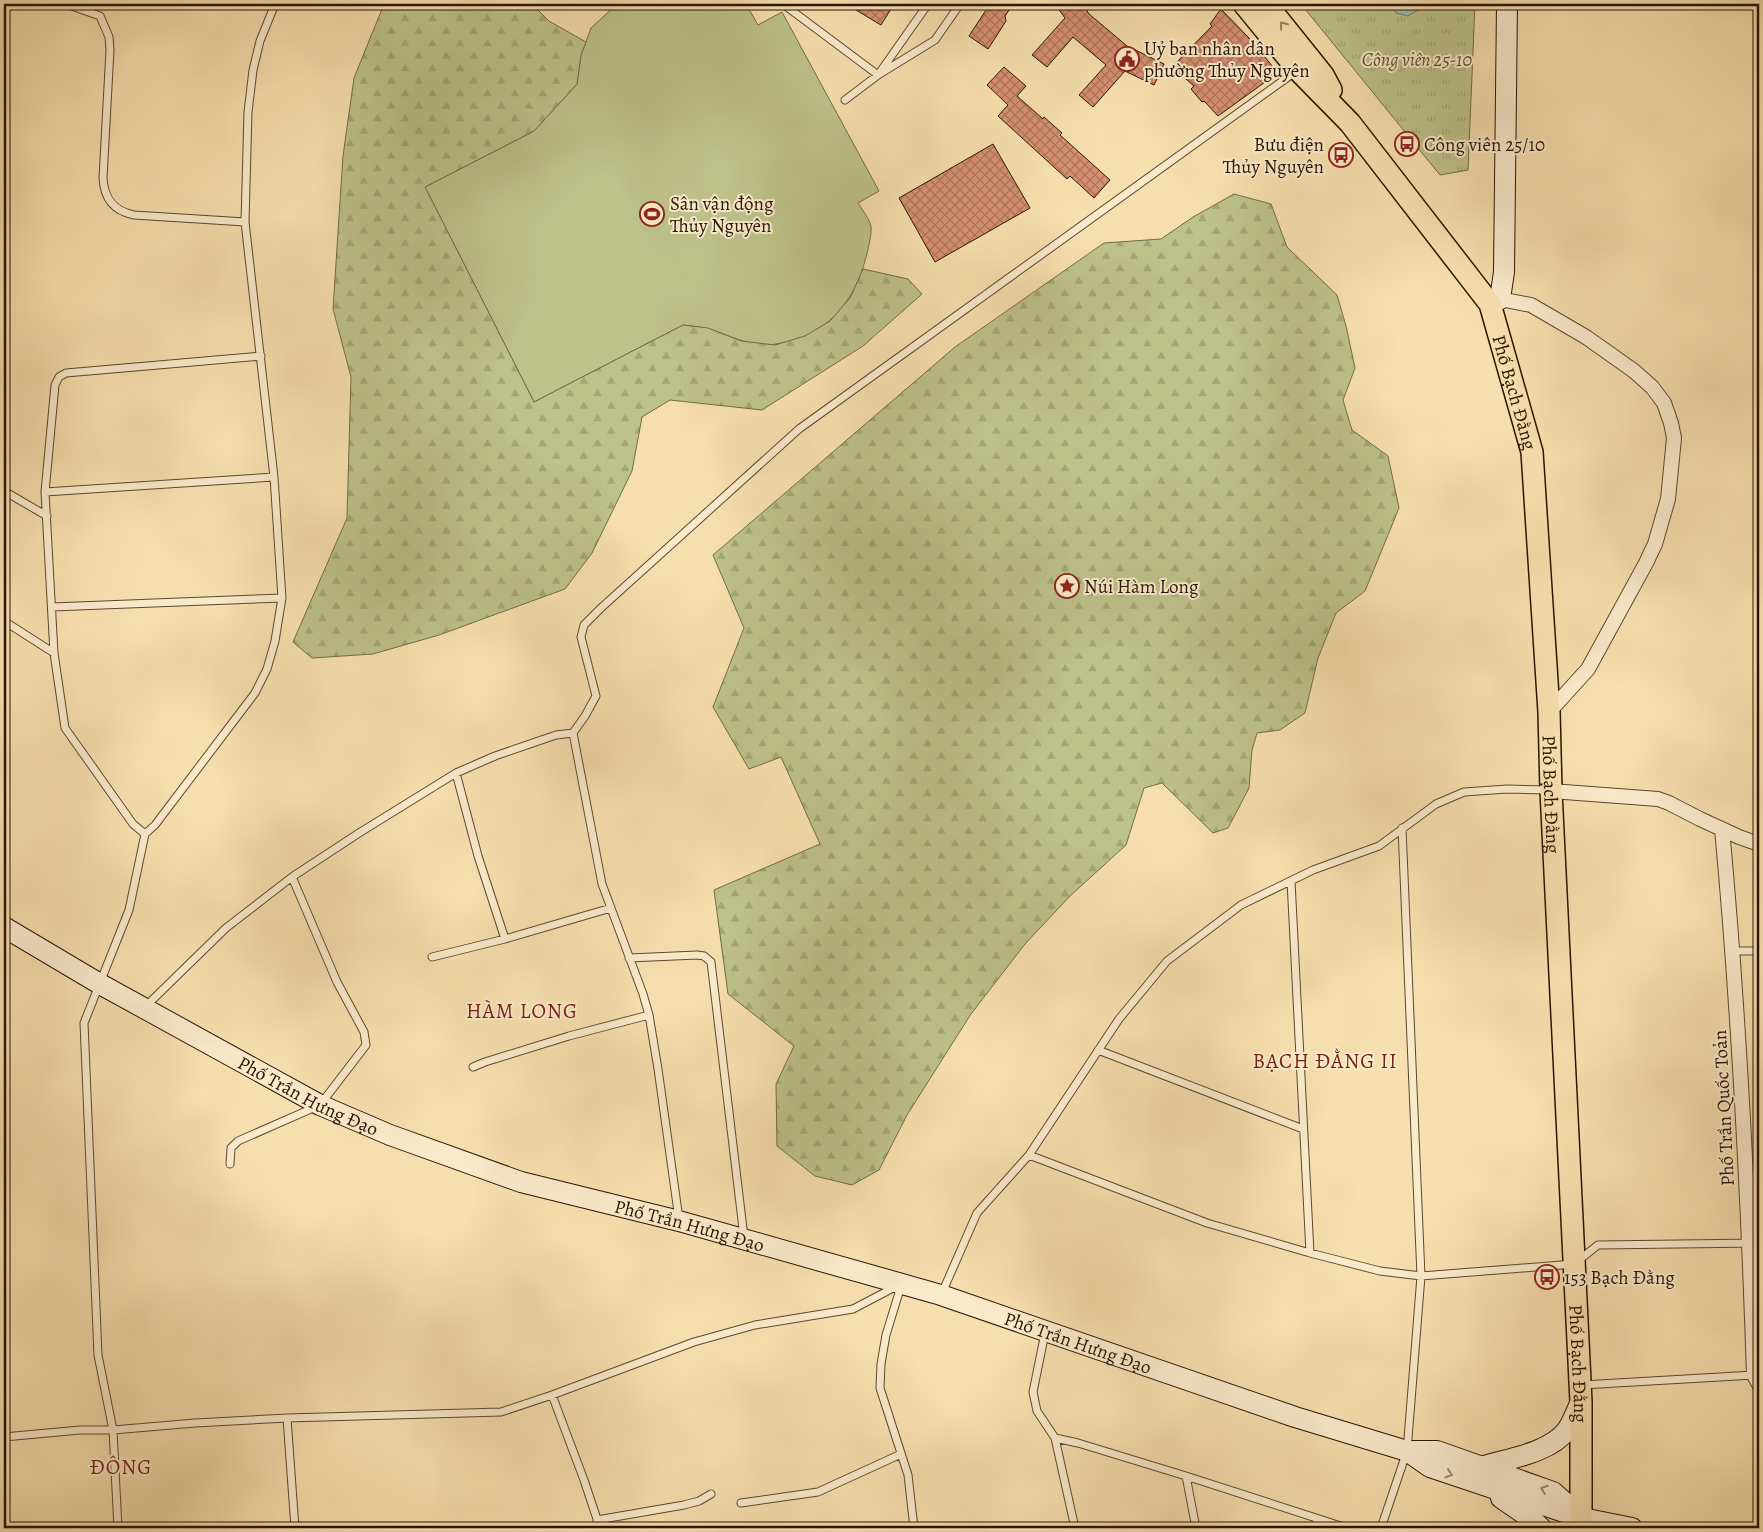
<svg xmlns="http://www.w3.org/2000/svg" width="1763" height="1532" font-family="Alegreya,serif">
<defs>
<pattern id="forest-firs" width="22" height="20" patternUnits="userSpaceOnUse" patternTransform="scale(1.25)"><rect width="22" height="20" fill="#bdc18a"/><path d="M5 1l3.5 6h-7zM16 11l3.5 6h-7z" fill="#a2a575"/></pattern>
<pattern id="park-tufts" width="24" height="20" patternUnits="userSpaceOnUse" patternTransform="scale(1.25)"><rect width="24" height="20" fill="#bdc18a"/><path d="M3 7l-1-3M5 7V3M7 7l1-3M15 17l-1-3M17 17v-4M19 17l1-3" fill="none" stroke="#a2a575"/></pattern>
<pattern id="water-waves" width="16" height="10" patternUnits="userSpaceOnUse" patternTransform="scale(1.25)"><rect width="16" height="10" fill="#9ebcb2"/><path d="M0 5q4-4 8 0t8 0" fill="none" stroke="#88a197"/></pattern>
<pattern id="building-cross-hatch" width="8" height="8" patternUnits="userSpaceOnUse" patternTransform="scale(1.25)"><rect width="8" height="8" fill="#d79072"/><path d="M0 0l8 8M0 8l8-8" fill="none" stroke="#ae745b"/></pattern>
</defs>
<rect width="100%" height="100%" fill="#f6dfae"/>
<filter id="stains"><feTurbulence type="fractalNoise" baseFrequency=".004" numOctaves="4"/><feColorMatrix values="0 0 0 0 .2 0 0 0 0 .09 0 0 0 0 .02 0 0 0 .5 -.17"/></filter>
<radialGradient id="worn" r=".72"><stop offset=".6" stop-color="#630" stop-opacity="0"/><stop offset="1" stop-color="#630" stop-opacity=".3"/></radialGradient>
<!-- grass -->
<path fill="#bdc18a" stroke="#736b47" d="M617 4H746L758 25 782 12 879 191 858 203C862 209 869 219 871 226 872 233 868 250 866 257 855 302 825 338 776 344 754 348 730 336 710 329 701 327 692 326 683 325L534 402 425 187 534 131 577 84 581 55 591 28Z"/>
<!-- forest -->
<path fill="url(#forest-firs)" stroke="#736b47" d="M384 4H532L549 21 586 42 581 55 577 84 534 131 425 187 534 402 683 325 708 328 741 341 775 345 805 336 830 321 850 298 863 269 908 279 922 294 863 346 762 410 670 400 642 417 632 471 592 553 565 589 439 635 373 654 312 658 293 642 347 518 351 377 333 309 343 156 354 78Z
M1234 194 1271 204 1287 247 1337 295 1346 326 1355 368 1343 400 1352 430 1388 456 1399 508 1365 591 1336 613 1318 658 1305 713 1280 730 1257 733 1252 750 1249 788 1228 828 1213 833 1162 783 1144 788 1126 845 1070 896 1025 944 971 1014 907 1115 879 1170 852 1185 815 1176 777 1146 776 1084 794 1046 728 994 714 890 820 844 781 757 749 769 713 707 744 628 713 555 955 347 1104 243 1161 239 1193 217Z"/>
<!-- park -->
<path fill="url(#park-tufts)" stroke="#736b47" d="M1301 4H1475L1468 170 1440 175Z"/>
<!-- water -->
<path fill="url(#water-waves)" stroke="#6f796c" d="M1390 4H1422L1418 10 1408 16 1396 13Z"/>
<!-- building -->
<path fill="url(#building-cross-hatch)" stroke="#291504" d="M846 4H894L881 25Z
M990 4H1013L1005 16 1006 21 988 49 969 36Z
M1055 4H1083L1089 14 1127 46 1164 64 1154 85 1125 71 1093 107 1079 95 1106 65 1073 37 1047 67 1032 55 1065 18Z
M1221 9 1249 38 1273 67 1272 77 1218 116 1204 101 1202 102 1191 89 1194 86 1172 67 1212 26 1210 24Z
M1004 67 1026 86 1017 96 1043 119 1044 117 1062 133 1060 135 1110 180 1094 198 1070 176 1067 179 998 116 1008 105 987 85Z
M993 144 1030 208 935 262 899 198Z"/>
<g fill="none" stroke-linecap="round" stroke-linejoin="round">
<defs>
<path id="lane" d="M66 4 100 16 109 37 110 50 103 178C104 199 114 211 134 215L245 222
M783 4 878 75 928 4
M845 100 878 75 935 40 960 4
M4 491 47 516
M45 492 274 477
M52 607 282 598
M4 621 54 653
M573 733 602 884 643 994 649 1015 658 1069 679 1219
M456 773 478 856 505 939
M145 834 133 824 65 728 54 653 45 492 55 385 59 377 66 373 261 356
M1291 881 1310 1253
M1734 951H1759
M432 957 505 939 611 908
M629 958 697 955 704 956 711 962 744 1237
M145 1007 226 928 292 877 359 833 456 773 495 756 556 735 573 733 585 716 596 696 581 637 584 625 601 608 799 429 1295 72
M1098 1050 1303 1129
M473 1067 485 1062 569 1036 649 1015
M1029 1155 1207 1223 1310 1253 1380 1271 1421 1276 1574 1264 1598 1245 1759 1243
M230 1164 231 1148 238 1141 320 1105 366 1045 364 1032 337 982 292 877
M901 1286 886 1335 881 1364 880 1388 908 1475 914 1528
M942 1293 977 1213 1029 1155 1119 1019 1167 961 1241 905 1313 870 1379 846 1436 804 1464 792 1507 789 1548 790
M1045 1333 1033 1392 1037 1411 1055 1438
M1582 1385 1754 1375
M552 1395 584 1480 600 1528
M287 1418 295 1528
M4 1437 80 1430H113L195 1423 287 1418 501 1412 552 1395 694 1342 755 1325 853 1309 895 1287
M1186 1476 1196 1528
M741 1503 818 1492 901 1454
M1316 1518 1318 1528
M597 1520 684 1505 699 1501 711 1494
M118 1528 113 1430 98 1355 84 1023 129 910 145 834 155 825 255 693 267 669 275 641 282 598 274 477 245 222 248 112 253 70 260 41 275 4
M1075 1528 1055 1438 1078 1443 1186 1476 1347 1528
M1381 1528 1407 1451 1421 1276 1402 828"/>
<path id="street" d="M1500 299 1531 305 1586 337 1634 371 1652 387 1664 403 1671 423 1674 438 1668 499 1655 544 1646 563 1588 669 1549 712
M1551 791 1658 799 1669 803 1700 819 1739 837 1759 844
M1722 829C1739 1011 1748 1193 1754 1375L1759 1384"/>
<g id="secondary">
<path d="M1490 304 1500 299 1504 272 1507 4"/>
<path id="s1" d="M4 927 100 984 320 1105 390 1135 521 1182 679 1221 941 1295 1295 1417 1407 1451 1430 1467 1582 1518 1632 1528"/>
<path d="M1407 1451H1437L1553 1492 1575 1512"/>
<path d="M1481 1467C1507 1459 1550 1453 1567 1430 1573 1422 1576 1411 1581 1402"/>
<path d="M1501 1498 1533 1520 1541 1528"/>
</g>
<g id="primary">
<path id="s2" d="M1244 4 1298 70 1350 123 1490 304 1532 452 1549 712 1551 791 1581 1402V1528"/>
<path d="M1266 4 1323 75 1331 90"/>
</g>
</defs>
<!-- lane casing -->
<use href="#lane" stroke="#5c482e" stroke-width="9"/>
<!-- street casing -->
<use href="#street" stroke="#5c482e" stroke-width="16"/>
<!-- secondary casing -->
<use href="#secondary" stroke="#291504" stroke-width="22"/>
<!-- primary casing -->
<use href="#primary" stroke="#291504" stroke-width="24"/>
<!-- lane -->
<use href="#lane" stroke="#f9eaca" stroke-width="7"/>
<!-- street -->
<use href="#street" stroke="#f9eaca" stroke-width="14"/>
<!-- secondary -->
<use href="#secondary" stroke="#f9eaca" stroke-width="20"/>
<!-- primary -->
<use href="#primary" stroke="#f6dfae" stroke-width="21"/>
</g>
<!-- one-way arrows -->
<defs><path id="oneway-chevron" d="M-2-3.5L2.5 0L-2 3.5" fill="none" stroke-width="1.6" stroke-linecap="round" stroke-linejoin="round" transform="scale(1.25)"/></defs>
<use stroke="#9a8462" href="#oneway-chevron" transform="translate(1283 25) rotate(-129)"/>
<g stroke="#9b8a71">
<use href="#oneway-chevron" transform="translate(1449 1474) rotate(18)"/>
<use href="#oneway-chevron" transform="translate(1544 1489) rotate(-160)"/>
</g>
<!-- icons -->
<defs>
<symbol id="civic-ring" viewBox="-11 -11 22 22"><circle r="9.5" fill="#f9eaca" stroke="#8f2418" stroke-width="1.5"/><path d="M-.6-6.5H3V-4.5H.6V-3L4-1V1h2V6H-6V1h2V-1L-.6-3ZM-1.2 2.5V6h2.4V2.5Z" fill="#8f2418"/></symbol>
<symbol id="bus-ring" viewBox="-11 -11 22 22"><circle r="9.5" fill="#f9eaca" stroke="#8f2418" stroke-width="1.5"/><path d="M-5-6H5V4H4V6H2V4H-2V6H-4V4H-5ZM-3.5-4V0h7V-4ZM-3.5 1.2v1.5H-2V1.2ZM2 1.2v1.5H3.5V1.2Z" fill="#8f2418"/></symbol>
<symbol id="stadium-ring" viewBox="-11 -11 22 22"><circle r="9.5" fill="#f9eaca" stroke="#8f2418" stroke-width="1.5"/><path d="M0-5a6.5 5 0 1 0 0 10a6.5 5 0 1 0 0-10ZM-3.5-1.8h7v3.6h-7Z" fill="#8f2418"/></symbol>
<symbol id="sight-ring" viewBox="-11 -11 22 22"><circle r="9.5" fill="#f9eaca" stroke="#8f2418" stroke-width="1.5"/><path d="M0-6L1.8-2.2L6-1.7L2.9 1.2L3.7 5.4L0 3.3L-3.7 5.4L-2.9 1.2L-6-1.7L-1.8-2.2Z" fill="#8f2418"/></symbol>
</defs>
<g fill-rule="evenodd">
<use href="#civic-ring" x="1113" y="45" width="28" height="28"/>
<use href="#bus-ring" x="1393" y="130" width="28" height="28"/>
<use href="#bus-ring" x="1327" y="141" width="28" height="28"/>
<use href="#stadium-ring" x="638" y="200" width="28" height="28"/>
<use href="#sight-ring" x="1053" y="572" width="28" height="28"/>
<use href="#bus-ring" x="1533" y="1263" width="28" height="28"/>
</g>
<g text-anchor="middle" stroke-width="4" stroke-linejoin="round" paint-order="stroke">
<!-- poi labels -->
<g font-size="19" fill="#291504" stroke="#f9eaca" text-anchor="start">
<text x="1144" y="55">Uỷ ban nhân dân<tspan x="1144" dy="22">phường Thủy Nguyên</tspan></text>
<text x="1324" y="151" text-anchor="end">Bưu điện<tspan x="1324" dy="22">Thủy Nguyên</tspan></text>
<text x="1424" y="151">Công viên 25/10</text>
<text x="670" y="210">Sân vận động<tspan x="670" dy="22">Thủy Nguyên</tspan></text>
<text x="1084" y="593">Núi Hàm Long</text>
<text x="1564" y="1284">153 Bạch Đằng</text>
</g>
<!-- park labels -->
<g font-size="19" font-style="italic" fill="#5d5133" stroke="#f9eaca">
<text x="1417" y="66">Công viên 25-10</text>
</g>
<!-- street labels -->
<g font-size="19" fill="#291504" stroke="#f9eaca">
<text dy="7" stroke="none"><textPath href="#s2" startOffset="480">Phố Bạch Đằng</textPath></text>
<text dy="7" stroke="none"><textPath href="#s2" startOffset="885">Phố Bạch Đằng</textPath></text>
<text dy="7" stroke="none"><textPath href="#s1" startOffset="348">Phố Trần Hưng Đạo</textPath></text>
<text transform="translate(1723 1108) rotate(-93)" y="7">Phố Trần Quốc Toản</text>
<text dy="7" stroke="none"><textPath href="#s1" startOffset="752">Phố Trần Hưng Đạo</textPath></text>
<text dy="7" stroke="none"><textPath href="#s1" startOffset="1158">Phố Trần Hưng Đạo</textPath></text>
<text dy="7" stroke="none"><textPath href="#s2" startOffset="1455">Phố Bạch Đằng</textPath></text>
</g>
<!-- quarter labels -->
<g font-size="21" letter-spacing="1" fill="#7a1f14" stroke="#f9eaca">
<text x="522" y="1018">HÀM LONG</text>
<text x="1325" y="1068">BẠCH ĐẰNG II</text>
<text x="121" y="1474">ĐÔNG</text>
</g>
</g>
<!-- margin -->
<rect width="1763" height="1532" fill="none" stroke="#f6dfae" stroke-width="20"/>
<rect x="5" y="5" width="1753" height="1522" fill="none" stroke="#291504" stroke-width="2.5"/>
<rect x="10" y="10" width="1743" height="1512" fill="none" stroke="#291504"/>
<rect width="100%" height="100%" filter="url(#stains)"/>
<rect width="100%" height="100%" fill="url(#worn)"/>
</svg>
